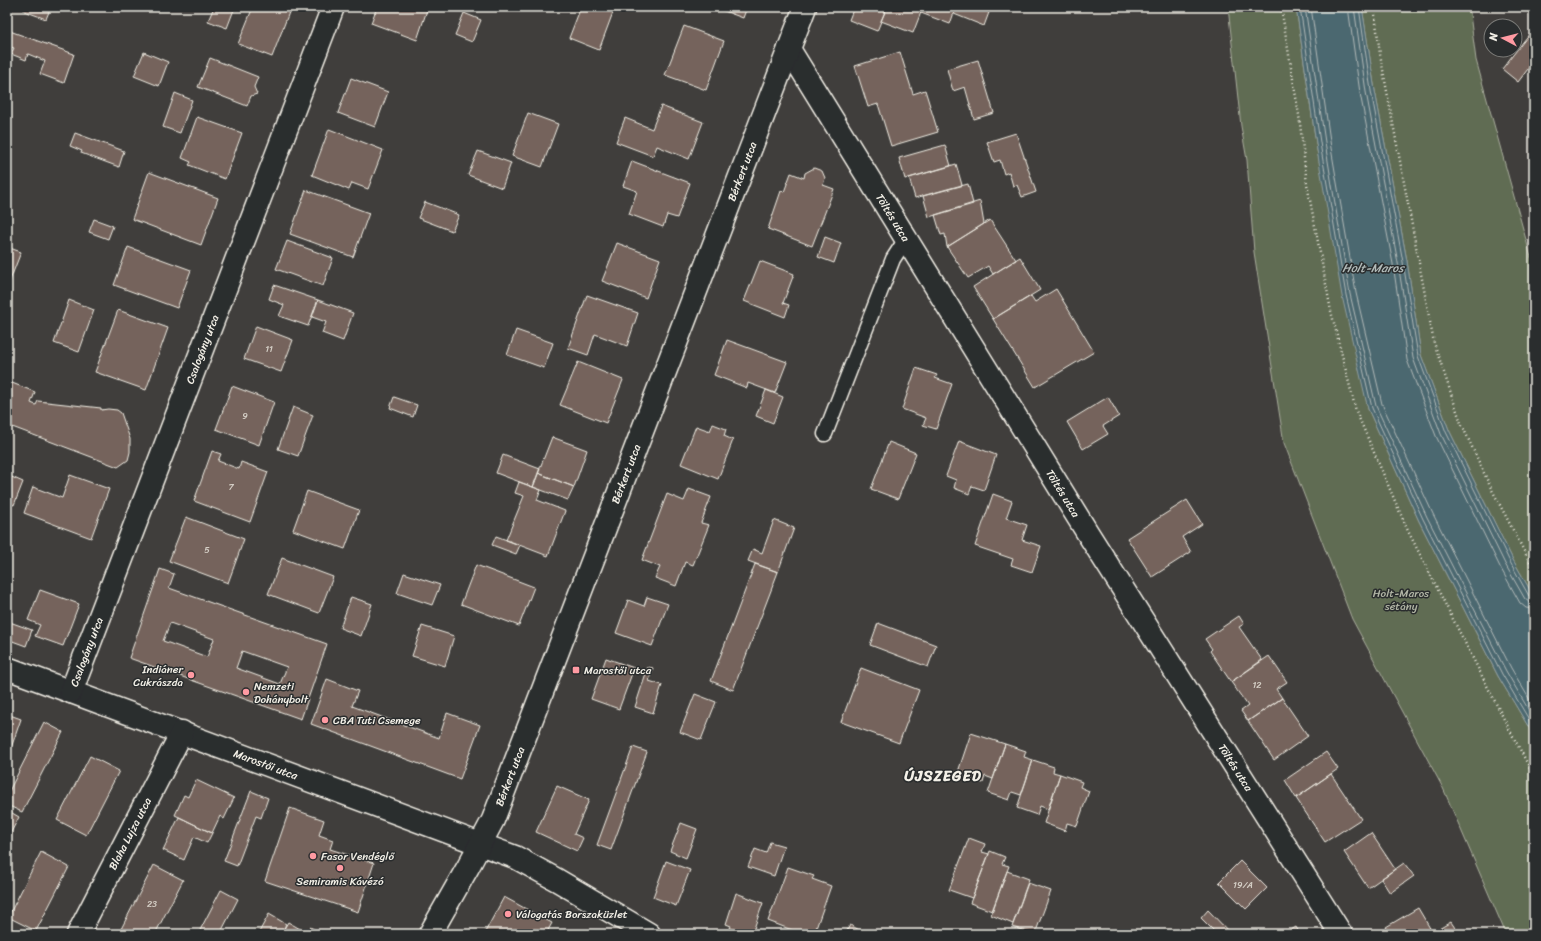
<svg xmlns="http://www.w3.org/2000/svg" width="1541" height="941" font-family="Sriracha,sans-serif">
<rect width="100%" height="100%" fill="#403e3c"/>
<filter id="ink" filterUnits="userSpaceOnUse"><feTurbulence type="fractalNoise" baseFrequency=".025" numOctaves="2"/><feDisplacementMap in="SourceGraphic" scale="8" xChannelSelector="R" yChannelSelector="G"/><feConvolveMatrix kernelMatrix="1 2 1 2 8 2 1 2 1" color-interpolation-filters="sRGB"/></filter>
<g filter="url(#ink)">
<!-- green -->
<path fill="#606c53" stroke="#aaae9e" d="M1228 7H1296L1317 150 1368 409 1419 521 1498 676 1534 736V933L1533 934H1506L1443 788 1352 619 1284 443 1254 252 1247 160 1241 126Z
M1362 7H1469L1476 60 1530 254 1534 266V597L1513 560 1449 430 1421 355 1407 261 1375 91Z"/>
<!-- water -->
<path fill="#4c6770" stroke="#8f9ea0" d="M1296 7H1362L1375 91 1407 261 1421 355 1449 430 1513 560 1534 597V736L1498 676 1419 521 1368 409 1342 296 1317 150Z"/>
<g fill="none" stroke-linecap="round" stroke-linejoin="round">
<!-- shore -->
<path stroke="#b1bab8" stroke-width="1" d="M1300 7 1321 149 1346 295 1372 408 1423 519 1502 674 1534 728
M1305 7 1326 149 1350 294 1376 406 1427 517 1506 671 1534 719
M1311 7 1331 148 1356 293 1382 404 1433 514 1511 668 1534 707
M1348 7 1360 93 1393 264 1407 360 1436 436 1500 567 1520 603 1526 608 1534 609
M1354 7 1366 92 1398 263 1413 358 1441 434 1505 564 1525 599 1529 602 1534 603
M1359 7 1371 91 1403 262 1418 356 1446 432 1510 562 1529 596 1534 598"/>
</g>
<!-- building -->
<path fill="#74645b" stroke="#f4f1e8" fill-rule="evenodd" d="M26 7H51L46 19 24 11Z
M214 7H235L227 28 208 21Z
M253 7H291L272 57 238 44Z
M377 7H428L417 40 371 23Z
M581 7H615L599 50 569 38Z
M717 7H747L743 18 716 8Z
M854 7H887L877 31 849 20Z
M887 7H923L913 33 881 21Z
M923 7H956L950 24 921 13Z
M956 7H991L984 26 954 14Z
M464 13 481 20 472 42 455 35Z
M684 26 724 41 706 90 665 75Z
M1534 28V67L1531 65 1518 82 1502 69Z
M7 30 74 54 64 83 40 74 45 61 28 54 26 60 11 54 14 48 7 46Z
M144 52 168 62 159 86 134 76Z
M900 52 913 94 925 90 938 132 891 146 878 104 868 107 855 66Z
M210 58 258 77 254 87 257 94 251 96 247 106 198 87Z
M978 60 994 113 974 119 965 87 953 91 947 69Z
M351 78 388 92 375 127 338 113Z
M175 93 192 100 180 133 163 127Z
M661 106 703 122 689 159 657 146 653 156 616 142 625 118 652 129Z
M528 113 558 124 542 167 512 156Z
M197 117 242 133 225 179 189 165 191 162 182 158Z
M329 129 383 150 368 189 352 183 349 190 312 175Z
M75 133 124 151 119 167 81 153 82 151 70 146Z
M1016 133 1036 192 1022 197 1017 185 1013 186 1009 172 1004 174 1000 160 994 162 987 142Z
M945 145 951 166 905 179 899 158Z
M478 151 511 163 502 188 468 175Z
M632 161 690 183 677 218 667 215 663 227 629 214 637 191 623 186Z
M956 164 962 185 915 198 909 178Z
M814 168 822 171 825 178 823 185 834 189 812 246 768 229 781 191 784 192 791 173 804 178 805 173Z
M149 172 218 198 201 245 132 219Z
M968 184 973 204 929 217 923 196Z
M306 190 369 213 353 257 290 234Z
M980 201 984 224 947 247 945 234 941 235 935 215Z
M425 202 459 215 452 231 418 218Z
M94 219 113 226 108 239 89 232Z
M990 220 1016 260 993 274 988 266 968 278 947 247Z
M825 237 841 243 834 263 818 257Z
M287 241 333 258 323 286 276 269Z
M617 243 660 259 646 298 602 281Z
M7 247 21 252 7 288Z
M128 247 191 270 177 308 114 285Z
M1020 257 1040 290 993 319 973 287Z
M760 261 794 274 783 303 789 305 785 317 744 301Z
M274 285 318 300 308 326 279 316 284 305 269 299Z
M1056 289 1094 352 1035 387 993 319 1031 296 1035 302Z
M587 295 638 313 627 346 595 334 588 355 568 348Z
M69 300 94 310 79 352 54 343Z
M318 300 353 313 343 341 322 333 326 322 312 317Z
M118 310 168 328 146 390 95 372Z
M256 326 293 340 281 372 244 359Z
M516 330 553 343 544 368 507 355Z
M727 340 787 362 775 393 748 383 747 388 714 375Z
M578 362 623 380 606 423 560 405Z
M916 368 937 375 935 378 952 384 936 429 923 425 926 418 902 409Z
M7 381 35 392 31 403 36 405 38 401 101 408V410L108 409 117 410 121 413 130 439V452L128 460 118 467 7 425Z
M232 386 274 402 259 445 216 429Z
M766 390 783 397 773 423 756 416Z
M394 397 417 405 413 417 390 408Z
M1108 397 1119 416 1103 426 1108 434 1083 449 1067 422Z
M293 407 313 415 298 456 278 449Z
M713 424 726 429 724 436 733 440 718 479 681 464 696 426 710 431Z
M552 437 587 450 574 487 538 473Z
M959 441 996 455 984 490 972 486 969 494 954 488 956 480 946 476Z
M889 442 916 453 898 499 871 489Z
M212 451 221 454 218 461 239 469 241 462 268 472 250 522 194 501Z
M503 455 540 469 533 487 496 473Z
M538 473 574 487 568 500 533 487Z
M7 475 23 482 14 505 7 503Z
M70 475 109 489 91 538 24 513 33 487 62 498Z
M519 482 541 490 537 500 565 511 548 556 506 540 524 496 515 493Z
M689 489 711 497 701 523 709 525 693 565 685 562 676 586 655 578 660 567 642 560 667 494 684 501Z
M307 491 359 510 345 549 293 530Z
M993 494 1012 501 1006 518 1027 525 1022 540 1041 546 1032 572 1011 565 1013 559 975 546Z
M1187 500 1202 524 1182 537 1191 552 1152 577 1127 538Z
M186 517 244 539 228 583 169 561Z
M774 520 794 528 778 572 748 561 753 549 762 553Z
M496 536 520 545 516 554 492 545Z
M7 544 11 545 7 555Z
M282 558 333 577 319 613 268 594Z
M755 564 778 572 733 690 711 681Z
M476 565 534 587 519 626 461 604Z
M160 569 174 574 169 588 327 644 301 719 129 658ZM170 623 214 639 207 657 163 641ZM242 651 287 667 280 684 236 668Z
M404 573 440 585 432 605 397 593Z
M40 590 79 604 63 646 35 636 40 625 28 620Z
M351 597 372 604 361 636 340 628Z
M647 597 668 604 652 646 616 633 628 600 644 606Z
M1239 616 1244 624 1239 627 1262 660 1231 682 1210 651 1212 649 1205 639Z
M7 621 32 630 26 646 7 639Z
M878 623 936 645 928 667 870 645Z
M422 626 454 636 445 666 412 656Z
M1269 656 1287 682 1276 689 1282 698 1248 721 1241 711 1248 706 1231 682Z
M606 658 634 668 619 709 591 699Z
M648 667 653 668 649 681 662 685 653 713 635 707Z
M861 668 919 690 899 743 841 722Z
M327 679 358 691 352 706 439 738 447 713 480 725 460 779 311 724Z
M695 694 716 702 701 740 680 732Z
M1282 698 1308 736 1274 760 1248 721Z
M7 714 21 719 11 748 7 747Z
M44 722 63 732 22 812 7 805V795Z
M971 733 1005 744 993 779 985 776 983 783 957 775Z
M1005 744 1026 751 1024 757 1033 760 1021 795 1012 792 1009 800 988 793Z
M633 747 647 752 611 850 597 845Z
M1326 752 1338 769 1296 798 1285 780Z
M90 756 119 771 86 835 57 820Z
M1033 760 1054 767 1053 772 1060 774 1048 809 1040 806 1037 815 1017 808Z
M1060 774 1082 782 1080 787 1089 791 1077 826 1067 823 1065 831 1044 823Z
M1331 774 1361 819 1325 842 1296 798Z
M196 780 234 798 224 819 220 816 212 833 175 815 184 795 188 797Z
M557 786 589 800 574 834 583 838 577 851 536 832Z
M251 791 268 798 261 818 256 816 237 866 224 861Z
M290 808 324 820 319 835 333 840 330 849 374 863 358 912 265 881Z
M7 810 19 817 8 838H7Z
M179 817 212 833 207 843 194 837 184 860 163 850Z
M681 823 697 829 686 858 670 851Z
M1371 833 1395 869 1368 888 1344 852Z
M969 838 985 844 982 852 989 854 972 898 949 890Z
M770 842 784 846 774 876 748 867 755 849 766 853Z
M990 851 1005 857 1002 864 1009 866 992 911 970 903Z
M41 852 69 867 36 931 8 917Z
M666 861 690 870 676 906 653 897Z
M1240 861 1267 888 1246 909 1219 882Z
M1404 863 1414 876 1390 893 1381 879Z
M154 865 183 880 155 934H131L121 929Z
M788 867 814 876 812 879 831 886 814 934H799L792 931V930L768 921Z
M1007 871 1029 879 1013 924 991 915Z
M1028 883 1051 891 1035 934 1012 927Z
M221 890 238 899 220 934H198Z
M736 893 763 903 752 934 745 932 744 933 730 928 731 926 726 924Z
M504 897 552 923 546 934H484Z
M1418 908 1431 930 1426 933V934H1390L1386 927Z
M1208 910 1231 934H1217L1201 918Z
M269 914 286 924 281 934H258Z
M288 922 307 933V934H281Z
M1451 922 1459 934H1430Z
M850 925 867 934H845Z
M310 927 323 934H307Z
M1296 927 1300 934H1284Z"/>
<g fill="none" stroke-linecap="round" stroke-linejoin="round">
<defs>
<path id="service" d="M825 434 893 259 906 239"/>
<g id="minor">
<path id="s1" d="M789 49 1087 532 1341 934"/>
<path id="s2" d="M7 668 515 857 557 880 649 934"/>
<path id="s3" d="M71 692 333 7"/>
<path id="s4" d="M78 934 182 732"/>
</g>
<g id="tertiary">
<path id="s5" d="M430 934 468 867 493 820 805 7"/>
</g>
</defs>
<!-- service casing -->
<use href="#service" stroke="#f4f1e8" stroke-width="17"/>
<!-- minor casing -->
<use href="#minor" stroke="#f4f1e8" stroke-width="25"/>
<!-- tertiary casing -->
<use href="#tertiary" stroke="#f4f1e8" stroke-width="25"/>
<!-- path -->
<path stroke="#f4f1e8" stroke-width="2.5" stroke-dasharray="1 3" stroke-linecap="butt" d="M1281 7 1299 115 1307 184 1331 311 1356 411 1408 531 1505 721 1534 776
M1374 7 1380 54 1434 343 1461 423 1490 486 1534 570"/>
<!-- service -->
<use href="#service" stroke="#2a2d2e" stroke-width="14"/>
<!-- minor -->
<use href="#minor" stroke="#2a2d2e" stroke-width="22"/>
<!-- tertiary -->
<use href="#tertiary" stroke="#2a2d2e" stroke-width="22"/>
</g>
</g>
<!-- markers -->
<g fill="#ff9aa2" stroke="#2a2d2e" stroke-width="1.5">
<rect x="572" y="666" width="8" height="8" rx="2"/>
<circle cx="191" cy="675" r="4"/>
<circle cx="246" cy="692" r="4"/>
<circle cx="325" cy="720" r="4"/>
<circle cx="313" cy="856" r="4"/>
<circle cx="340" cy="868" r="4"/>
<circle cx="508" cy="914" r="4"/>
</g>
<g text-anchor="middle" stroke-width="3" stroke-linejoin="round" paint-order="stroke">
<!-- number labels -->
<g font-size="9" fill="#d4cec5">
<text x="269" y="352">11</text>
<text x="245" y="419">9</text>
<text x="231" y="490">7</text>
<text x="207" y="553">5</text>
<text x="1257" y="688">12</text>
<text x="1243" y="888">19/A</text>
<text x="152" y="907">23</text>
</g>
<!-- street labels -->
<g font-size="11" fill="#f4f1e8" stroke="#2a2d2e">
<text dy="4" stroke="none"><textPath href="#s5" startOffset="825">Bérkert utca</textPath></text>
<text dy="4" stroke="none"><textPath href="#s1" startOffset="198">Töltés utca</textPath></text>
<text dy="4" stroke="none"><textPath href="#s3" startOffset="367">Csalogány utca</textPath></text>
<text dy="4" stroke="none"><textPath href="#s5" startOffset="501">Bérkert utca</textPath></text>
<text dy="4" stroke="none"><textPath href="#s1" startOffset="522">Töltés utca</textPath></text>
<text dy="4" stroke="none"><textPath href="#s3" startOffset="43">Csalogány utca</textPath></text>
<text dy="4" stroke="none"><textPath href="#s2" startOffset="276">Marostői utca</textPath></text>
<text dy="4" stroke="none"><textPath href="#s1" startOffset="846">Töltés utca</textPath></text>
<text dy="4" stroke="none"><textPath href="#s5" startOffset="177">Bérkert utca</textPath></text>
<text dy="4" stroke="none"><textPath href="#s4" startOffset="113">Blaha Lujza utca</textPath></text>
</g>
<!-- park labels -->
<g font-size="11" fill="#b1b5a5" stroke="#2a2d2e">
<text x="1401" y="597">Holt-Maros<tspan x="1401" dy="13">sétány</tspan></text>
</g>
<!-- poi labels -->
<g font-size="11" fill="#f4f1e8" stroke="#2a2d2e" text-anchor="start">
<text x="183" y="673" text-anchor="end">Indiáner<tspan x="183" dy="13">Cukrászda</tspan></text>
<text x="584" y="674">Marostői utca</text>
<text x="254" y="690">Nemzeti<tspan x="254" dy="13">Dohánybolt</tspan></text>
<text x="333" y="724">CBA Tuti Csemege</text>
<text x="321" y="860">Fasor Vendéglő</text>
<text x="340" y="885" text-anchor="middle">Semiramis Kávézó</text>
<text x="516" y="918">Válogatás Borszaküzlet</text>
</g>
<!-- water labels -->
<g font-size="12" font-style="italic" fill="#b1bab8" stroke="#2a2d2e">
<text x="1373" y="272">Holt-Maros</text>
</g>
<!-- district labels -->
<g font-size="15" font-weight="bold" letter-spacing="1" fill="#f4f1e8" stroke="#2a2d2e">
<text x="943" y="781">ÚJSZEGED</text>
</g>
</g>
<!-- margin -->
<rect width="1541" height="941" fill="none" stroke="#2a2d2e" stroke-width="24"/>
<rect x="12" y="12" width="1517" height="917" fill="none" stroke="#f4f1e8" stroke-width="1.5" filter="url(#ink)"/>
<!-- north arrow -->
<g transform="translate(1503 38) rotate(277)"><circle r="19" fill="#2a2d2e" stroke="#7b7b78"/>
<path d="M0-3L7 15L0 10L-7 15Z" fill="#ff9aa2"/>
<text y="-6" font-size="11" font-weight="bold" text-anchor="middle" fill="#f4f1e8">N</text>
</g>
</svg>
